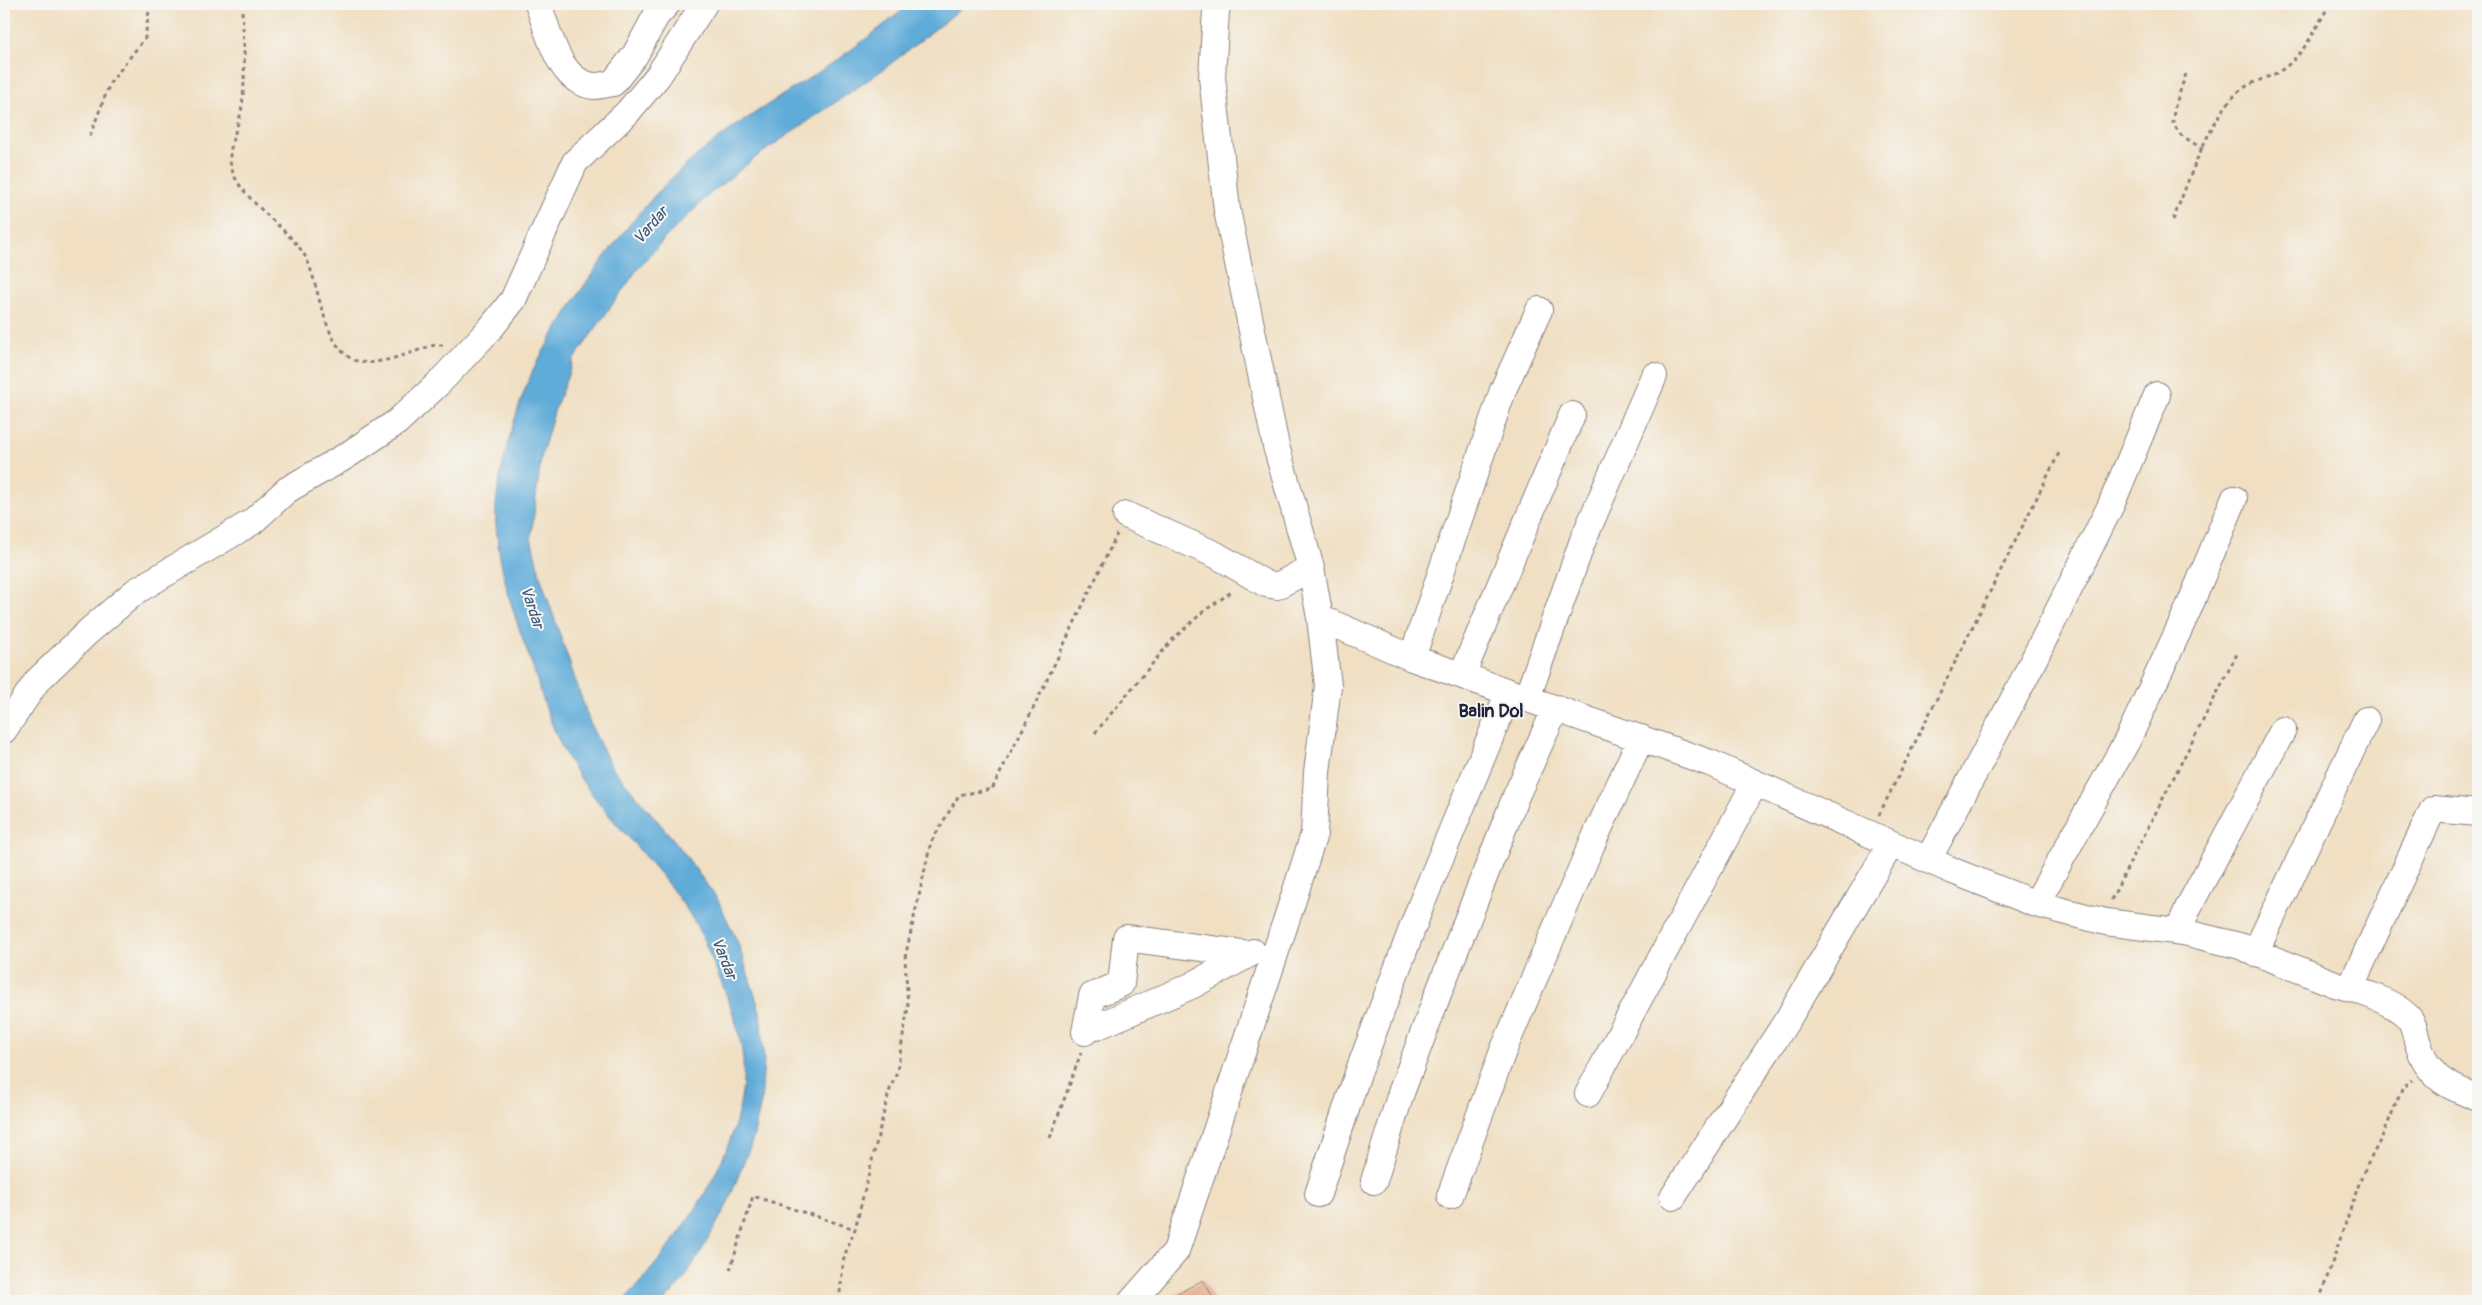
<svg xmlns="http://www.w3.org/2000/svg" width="2482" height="1305" font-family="Pangolin,sans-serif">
<rect width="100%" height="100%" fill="#f6f6f2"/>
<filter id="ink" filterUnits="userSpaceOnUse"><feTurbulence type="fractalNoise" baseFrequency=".02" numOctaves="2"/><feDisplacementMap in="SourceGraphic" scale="10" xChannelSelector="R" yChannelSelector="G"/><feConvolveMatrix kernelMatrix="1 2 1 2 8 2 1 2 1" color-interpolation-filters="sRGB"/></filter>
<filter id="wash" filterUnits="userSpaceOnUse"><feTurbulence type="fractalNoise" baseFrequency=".0096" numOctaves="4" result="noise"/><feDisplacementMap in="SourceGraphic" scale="20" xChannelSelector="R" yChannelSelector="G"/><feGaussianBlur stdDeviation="1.12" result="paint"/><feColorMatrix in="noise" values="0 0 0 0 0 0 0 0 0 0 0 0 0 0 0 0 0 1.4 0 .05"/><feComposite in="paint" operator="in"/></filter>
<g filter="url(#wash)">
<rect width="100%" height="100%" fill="#f0dfc2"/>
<!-- water -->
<path fill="#61acd9" stroke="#42678a" d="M910 4H967L884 69 756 157 711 193 665 238 637 270 574 359 554 412 541 458 531 538 541 579 591 726 611 766 678 845 718 900 738 943 760 1011 764 1060 761 1103 753 1139 727 1205 705 1245 682 1282 664 1301H623C679 1242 749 1146 743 1060 741 1033 730 1002 719 977 710 956 702 932 689 913 656 862 609 822 576 772 554 739 543 699 531 662 515 619 499 571 496 525 494 501 500 478 505 455 512 427 520 399 532 373 538 359 547 345 555 332 584 282 619 235 658 192 705 142 764 107 822 70 852 50 882 27 910 4Z"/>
<g id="blocks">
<!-- building -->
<path fill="#e5b094" d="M1203 1280 1215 1301H1164Z"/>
</g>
</g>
<g filter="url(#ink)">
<use href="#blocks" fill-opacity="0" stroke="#89807e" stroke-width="1"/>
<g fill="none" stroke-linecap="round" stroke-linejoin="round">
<defs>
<path id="minor" d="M538 4C549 32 558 82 594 86 600 86 607 84 613 83L635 55 656 16 667 4
M1126 515 1216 555 1266 584 1277 586 1311 568
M1320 618 1412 658 1710 763 1953 871 2036 904 2106 922 2183 932 2240 946 2335 984C2355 989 2393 1001 2408 1017 2414 1023 2415 1033 2417 1041 2429 1078 2443 1084 2478 1098
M1412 658 1503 390 1539 310
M1462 675 1572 415
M1527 698 1583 540 1654 376
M4 730 37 681 89 631 136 591 252 522 287 490 346 456 397 422 438 384 490 329 513 300 575 162 627 113 658 76 704 4
M1928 860 2023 681 2111 505 2157 395
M2036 904 2128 739 2187 612 2234 499
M2183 932 2180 927 2188 908 2283 730
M2255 953 2366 720
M2350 988 2433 809 2478 813
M1096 1027 1191 986 1253 952
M1085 1032 1092 996 1121 984 1126 938 1249 954
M1588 1094 1755 783
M1374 1181 1401 1093 1438 994 1516 796 1556 708
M1318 1194 1358 1073 1421 905 1509 692
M1450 1196 1503 1051 1591 846 1641 738
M1673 1197 1788 1019 1891 844
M1132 1301 1176 1251 1290 909 1314 834 1317 772 1328 686 1320 618 1311 568 1276 446 1227 210 1212 77 1216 11 1218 4"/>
</defs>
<!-- minor casing -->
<use href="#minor" stroke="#89807e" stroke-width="28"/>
<!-- path -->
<path stroke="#89807e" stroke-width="3" stroke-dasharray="4 4" stroke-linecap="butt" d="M242 11C244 43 246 74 242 106 240 123 229 143 230 161 233 196 289 227 305 256 320 284 322 345 354 360 374 369 414 351 434 345H443
M2186 74 2174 109 2173 124 2181 135 2203 149
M90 136 110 83 145 38 150 4
M2173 220C2190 178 2205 128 2236 94 2248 82 2267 79 2280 71 2304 56 2316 27 2330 4
M1095 733 1172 640 1204 611 1233 591
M1879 815 2059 453
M2111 900 2237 654
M1050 1138 1081 1053
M730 1270 753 1196 855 1229
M839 1301 844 1257 855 1229 889 1092 897 1072 908 1007 905 958 931 842 959 795 992 789 1033 709 1117 534
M2319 1301 2362 1175 2383 1135 2403 1087 2412 1080"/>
<!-- minor -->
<use href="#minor" stroke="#fff" stroke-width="26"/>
</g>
</g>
<g text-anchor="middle" stroke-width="4" stroke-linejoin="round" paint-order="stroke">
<!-- water labels -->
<g font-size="16" font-style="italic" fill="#3b597a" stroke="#f6f6f2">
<text transform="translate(650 225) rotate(-49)" y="6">Vardar</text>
<text transform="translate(533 607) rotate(72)" y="6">Vardar</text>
<text transform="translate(725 958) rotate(69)" y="6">Vardar</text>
</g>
<!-- quarter labels -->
<g font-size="18" font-weight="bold" fill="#22223b" stroke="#f6f6f2">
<text x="1491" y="717">Balin Dol</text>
</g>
</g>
<!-- margin -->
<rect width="2482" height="1305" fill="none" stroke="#f6f6f2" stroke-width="20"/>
</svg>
